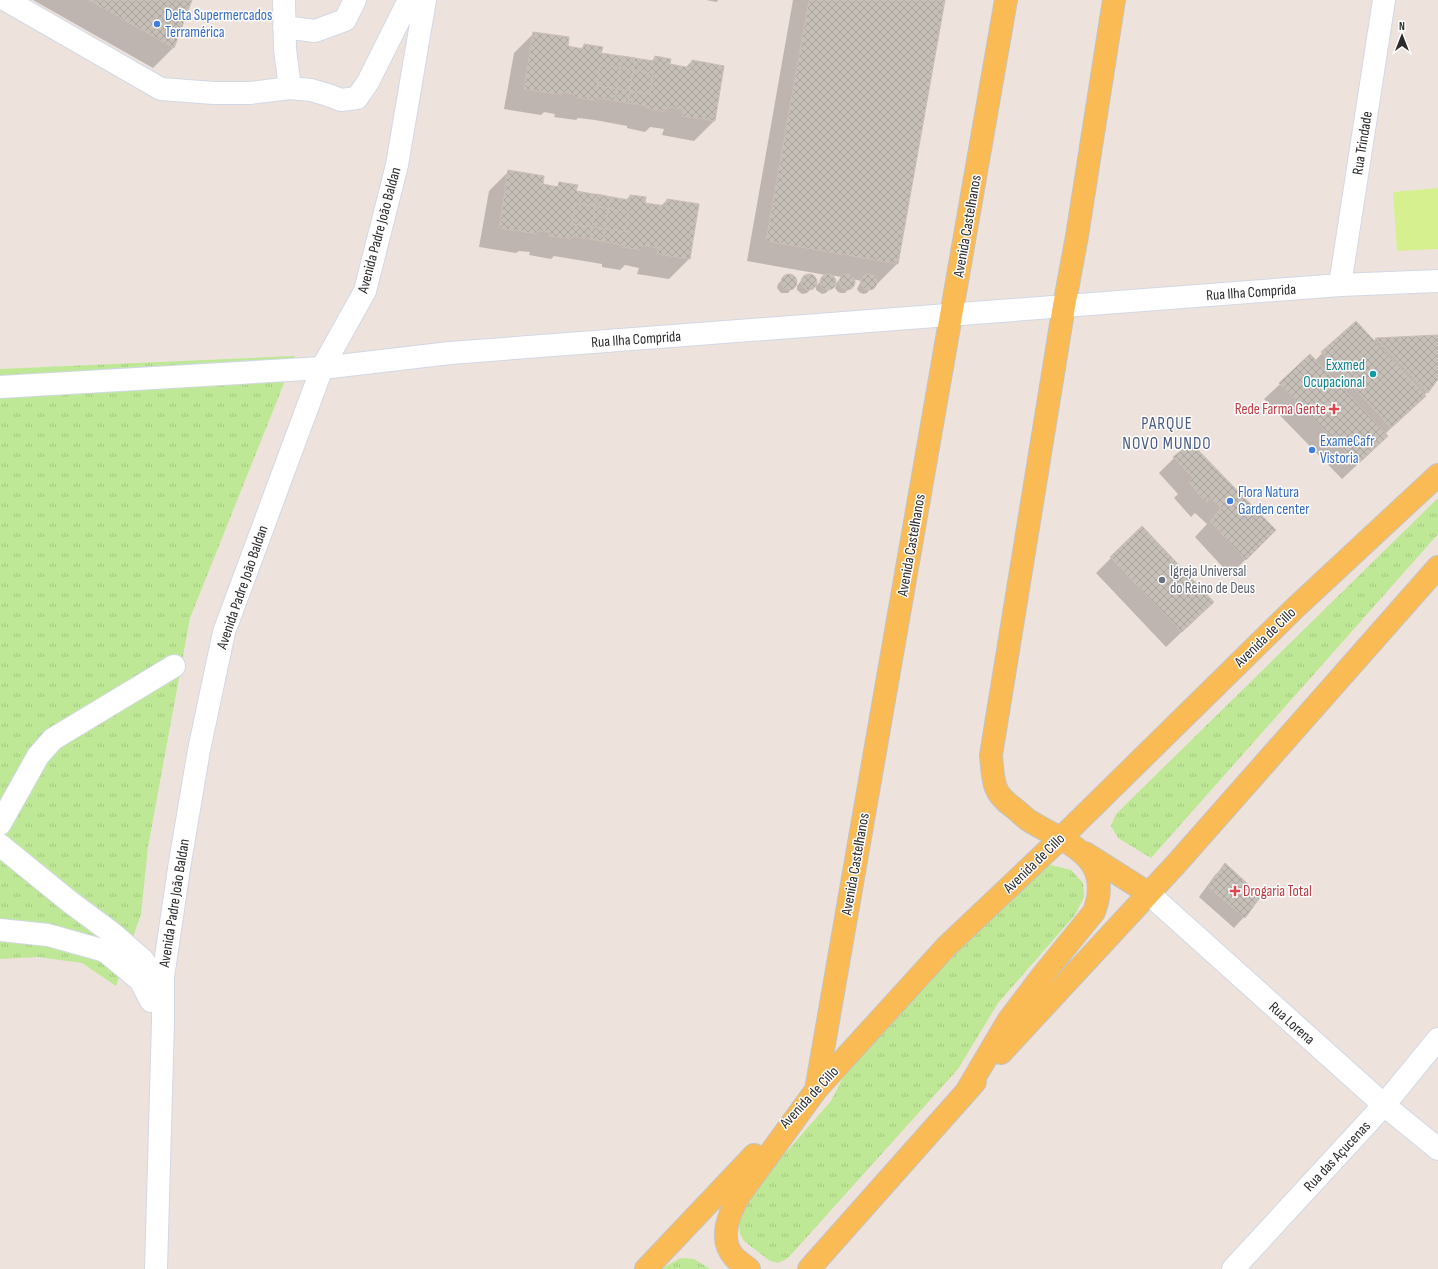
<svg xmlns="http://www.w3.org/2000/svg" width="1438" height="1269" font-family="'Sofia Sans Condensed',sans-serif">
<defs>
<pattern id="grass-tufts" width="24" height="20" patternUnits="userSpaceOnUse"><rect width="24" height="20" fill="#bee895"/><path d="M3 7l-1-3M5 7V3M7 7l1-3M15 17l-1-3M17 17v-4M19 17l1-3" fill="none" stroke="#a3c781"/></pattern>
<pattern id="building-cross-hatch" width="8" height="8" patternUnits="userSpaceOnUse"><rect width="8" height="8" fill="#c6bfb8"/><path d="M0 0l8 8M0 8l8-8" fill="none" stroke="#aaa49e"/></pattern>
</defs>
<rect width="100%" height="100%" fill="#eee3dc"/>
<!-- grass -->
<path fill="url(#grass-tufts)" d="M295 356 190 618 148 847 141 914 116 986 82 963 38 957 0 959V369Z
M1438 498V534L1151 858 1118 838 1111 826 1116 814Z
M1051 865 1071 870 1083 883 1084 897 1075 915 998 1003 958 1069 788 1258 778 1263 770 1261 744 1241 740 1234 738 1217 764 1176 788 1150 831 1101 854 1056 1033 874Z
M681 1258 694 1259 710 1269H663L666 1266Z"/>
<!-- pitch -->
<path fill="#d6f090" d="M1438 188V249L1397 251 1393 192Z"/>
<!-- shadow -->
<path fill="#0003" d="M33 0H191L173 48 153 68Z
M706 0H718L717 2Z
M793 0H944L898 263 877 284 875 283 867 293 863 294 859 292 857 289 861 281 853 279 854 282 845 293H841L838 292 835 288 837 282 842 277 829 275 834 280V284L826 293 822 294 816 290V286L826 275 747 261Z
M534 33 566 47 580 49 585 45 600 54 651 62 655 57 669 65 685 68 692 61 714 121 694 141 662 135 664 129 650 127 645 132 627 128V126L595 120 578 118 576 120 554 117 555 114 544 112 541 115 504 109 514 53Z
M509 171 541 185 555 188 560 183 575 191 626 200 630 196 644 204 660 207 667 200 698 205 689 259 669 279 637 274 639 268 625 265 620 270 602 267V264L554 256 551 259 529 255 530 252 519 251 516 253 479 247 489 191Z
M810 275 815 280V284L807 293 802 294 797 290V286L804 277Z
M786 276 793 277 796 280V284L788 293H781L777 288 778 284Z
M1438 336V377L1424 396 1385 434 1372 451 1342 479 1264 399 1310 356 1315 361 1322 353 1373 341 1376 339Z
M1174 458 1275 530 1230 575 1195 537 1207 524 1195 513 1191 517 1174 498 1178 494 1159 473Z
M1142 527 1213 602 1166 647 1096 573Z
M1225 865 1260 896 1244 917 1234 928 1199 897 1215 875Z"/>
<!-- building -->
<path fill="url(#building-cross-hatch)" stroke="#c9bfb5" d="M89 0H192L174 48Z
M809 0H945L898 264 766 241Z
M533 32 569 37 568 46 583 49 584 44 603 47 601 53 654 61 655 56 671 59 670 64 691 68 692 60 724 66 715 121 682 116 683 109 667 107 666 112 646 108 647 106 615 101 597 98V101L574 97V94L562 92V95L524 89Z
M622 56 635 58 628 103 615 101Z
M600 65 653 73 650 94 597 86Z
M508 170 544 176 543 184 558 187 559 182 578 185 576 191 629 200 630 195 646 197 645 203 666 206 667 199 699 204 690 259 657 254 658 248 642 245 641 250 621 247 622 245 572 236V239L549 236V232L537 231V234L499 228Z
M597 194 610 197 603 241 590 239Z
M575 203 628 212 625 232 572 224Z
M839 282a8 8 0 1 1 16 0a8 8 0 1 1-16 0Z
M820 282a8 8 0 1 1 16 0a8 8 0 1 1-16 0Z
M801 282a8 8 0 1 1 16 0a8 8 0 1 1-16 0Z
M781 282a8 8 0 1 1 16 0a8 8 0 1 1-16 0Z
M861 282a8 8 0 1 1 16 0a8 8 0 1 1-16 0Z
M1356 321 1426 396 1391 428 1321 352Z
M1438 335V379L1428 393 1375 338Z
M1310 354 1388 436 1358 464 1279 383Z
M1191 443 1276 530 1246 560 1210 521 1221 508 1210 498 1206 503 1189 482 1193 478 1173 457Z
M1142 526 1214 602 1182 632 1110 557Z
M1225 863 1261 896 1245 918 1208 887Z"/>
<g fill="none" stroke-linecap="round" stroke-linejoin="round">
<defs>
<path id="minor" d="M6 0 161 89 214 93H250L290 88 311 90 328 95 341 100 357 98 368 82 409 0
M284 0 285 49 290 88
M284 27 315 31 345 20 355 0
M1340 285 1384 0
M0 387 322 368 450 353 1340 285 1438 281
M0 824 38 756 53 739 174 666
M0 845 70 902 112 933 143 960 163 992
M1148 893 1384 1105 1438 1149
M0 930 48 935 105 951 140 980 151 1001
M156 1269 163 1022V977L180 862 199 750 224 632 322 368 365 291 397 165 425 0
M1233 1269 1384 1105 1438 1039"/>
<path id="major" d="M1085 853 1148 893
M1001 1053 1177 863 1438 567
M815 1091 946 947 1061 838 1295 608 1438 475
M966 1092 1008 1021 1042 976 1094 912C1115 856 1065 843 1028 820 1023 816 1019 812 1014 808 1007 803 999 796 996 788 992 778 992 765 991 755L1064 306 1077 236 1114 0
M646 1269 754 1155
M749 1269C744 1265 738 1261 734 1257 718 1239 729 1214 739 1196L816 1090 1006 0
M809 1269 975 1082"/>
</defs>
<!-- minor casing -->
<use href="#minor" stroke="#d1d8e5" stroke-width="24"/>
<!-- major casing -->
<use href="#major" stroke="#c4c4c4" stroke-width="24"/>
<!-- minor -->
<use href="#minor" stroke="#fff" stroke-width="22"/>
<!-- major -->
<use href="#major" stroke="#fabb55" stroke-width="22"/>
</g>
<!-- markers -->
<g fill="#3f7fe0" stroke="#fff" stroke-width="1.5">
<circle cx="157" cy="24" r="4"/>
<circle cx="1312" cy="450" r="4"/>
<circle cx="1230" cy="501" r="4"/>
</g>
<circle fill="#0f9aa8" stroke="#fff" stroke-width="1.5" cx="1373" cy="374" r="4"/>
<g fill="#e0444e" stroke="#fff" stroke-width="1.5">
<path d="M1332 403h4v4h4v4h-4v4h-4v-4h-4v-4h4z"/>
<path d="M1233 885h4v4h4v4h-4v4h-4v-4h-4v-4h4z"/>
</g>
<circle fill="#6b7280" stroke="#fff" stroke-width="1.5" cx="1162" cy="580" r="4"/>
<g text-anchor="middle" stroke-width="3" stroke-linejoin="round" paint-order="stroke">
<!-- shop labels -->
<g font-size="15" fill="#366cbe" stroke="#fff" text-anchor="start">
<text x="165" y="20">Delta Supermercados<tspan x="165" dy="17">Terramérica</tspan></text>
<text x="1320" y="446">ExameCafr<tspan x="1320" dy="17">Vistoria</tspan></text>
<text x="1238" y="497">Flora Natura<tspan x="1238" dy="17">Garden center</tspan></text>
</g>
<!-- street labels -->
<g font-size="15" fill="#2b2b2b" stroke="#fff">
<text transform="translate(1362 143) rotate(-81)" y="5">Rua Trindade</text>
<text transform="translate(967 226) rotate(-80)" y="5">Avenida Castelhanos</text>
<text transform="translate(379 230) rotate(-75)" y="5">Avenida Padre João Baldan</text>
<text transform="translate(1251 292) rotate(-4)" y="5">Rua Ilha Comprida</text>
<text transform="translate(636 339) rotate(-4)" y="5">Rua Ilha Comprida</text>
<text transform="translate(911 545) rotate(-80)" y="5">Avenida Castelhanos</text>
<text transform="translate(242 587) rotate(-71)" y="5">Avenida Padre João Baldan</text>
<text transform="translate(1265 637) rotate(-44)" y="5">Avenida de Cillo</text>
<text transform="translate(1034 863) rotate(-44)" y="5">Avenida de Cillo</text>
<text transform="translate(855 864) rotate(-80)" y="5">Avenida Castelhanos</text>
<text transform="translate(174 903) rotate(-81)" y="5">Avenida Padre João Baldan</text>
<text transform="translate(1292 1023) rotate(42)" y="5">Rua Lorena</text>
<text transform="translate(809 1097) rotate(-47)" y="5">Avenida de Cillo</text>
<text transform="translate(1337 1156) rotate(-47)" y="5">Rua das Açucenas</text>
</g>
<!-- culture labels -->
<g font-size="15" fill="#0d838f" stroke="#fff" text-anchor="end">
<text x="1365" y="370">Exxmed<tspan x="1365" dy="17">Ocupacional</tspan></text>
</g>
<!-- health labels -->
<g font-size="15" fill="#be3a42" stroke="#fff" text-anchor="end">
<text x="1326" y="414">Rede Farma Gente</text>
<text x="1243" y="896" text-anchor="start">Drogaria Total</text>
</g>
<!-- worship labels -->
<g font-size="15" fill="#5b616d" stroke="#fff" text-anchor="start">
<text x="1170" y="576">Igreja Universal<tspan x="1170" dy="17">do Reino de Deus</tspan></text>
</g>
<!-- quarter labels -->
<g font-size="17" letter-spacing="1" fill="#485a7f" stroke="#fff">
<text x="1167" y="429">PARQUE<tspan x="1167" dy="20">NOVO MUNDO</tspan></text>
</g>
</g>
<!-- north arrow -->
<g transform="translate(1402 36)" stroke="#ffffff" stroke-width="3" paint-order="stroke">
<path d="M0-3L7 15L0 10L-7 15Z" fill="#2b2b2b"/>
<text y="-6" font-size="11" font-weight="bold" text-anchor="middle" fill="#2b2b2b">N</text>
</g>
</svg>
